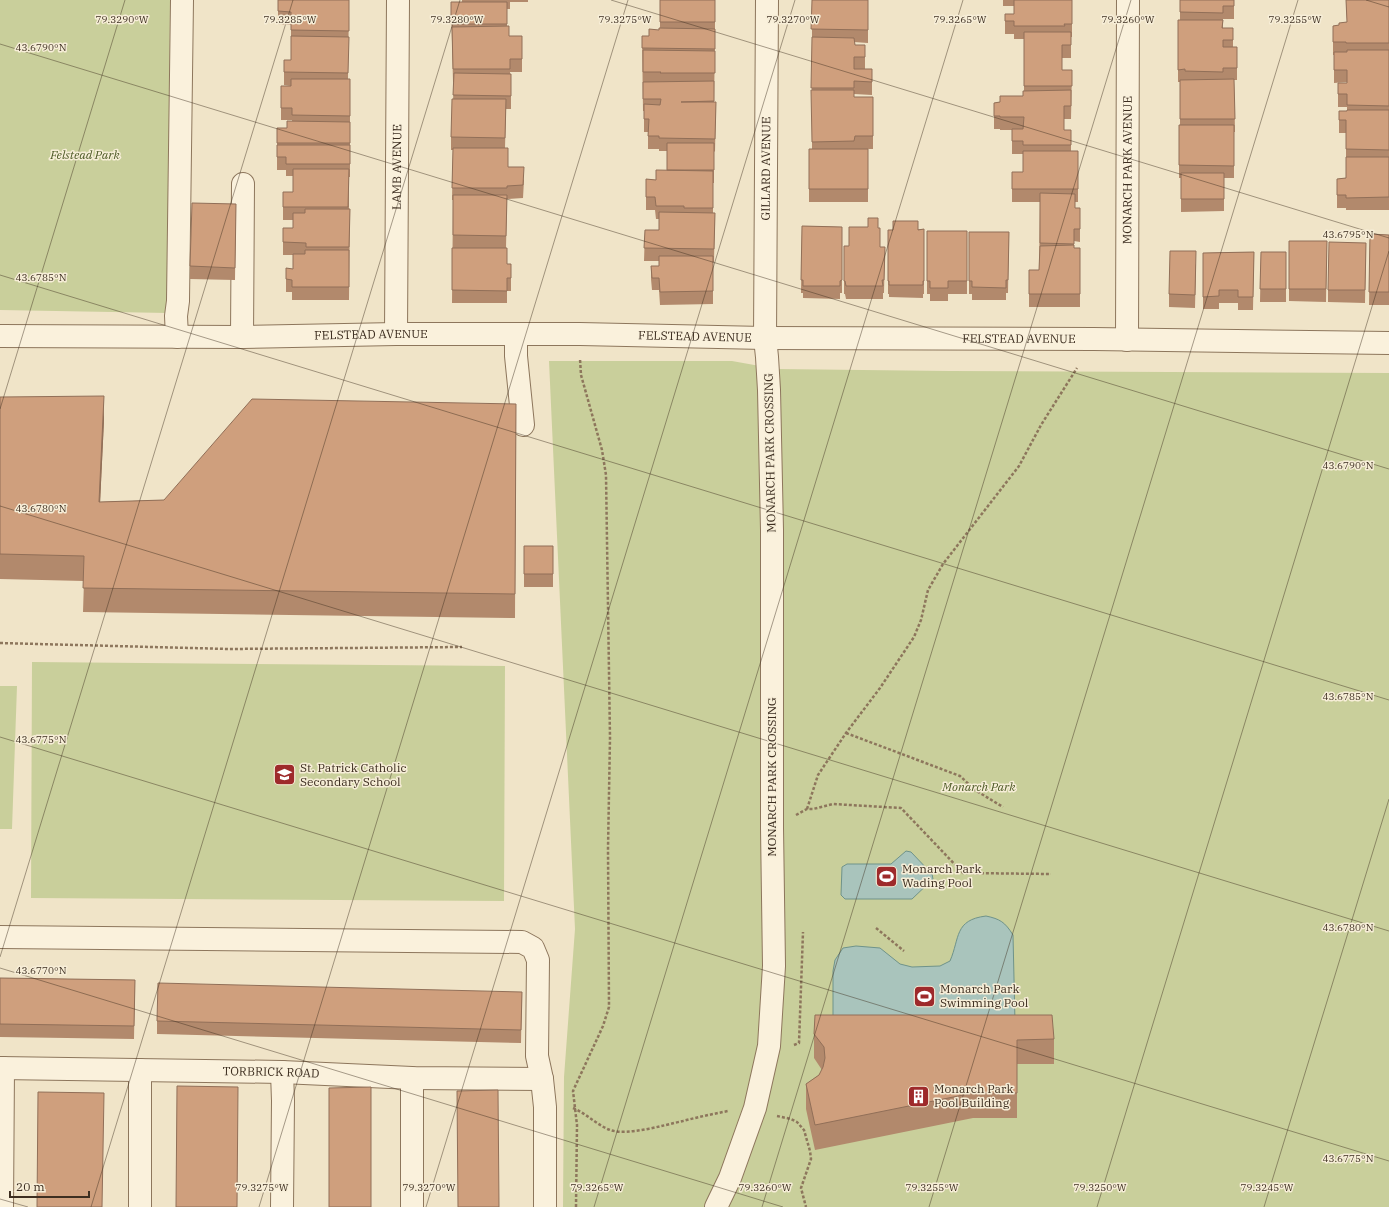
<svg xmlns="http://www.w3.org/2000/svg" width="1389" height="1207" font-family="'IBM Plex Serif',serif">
<rect width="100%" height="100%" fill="#f0e4c8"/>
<!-- green -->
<path fill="#c9cf9b" d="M0 0H170L168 313 0 310Z
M549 361H732L776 369 949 371 1389 373V1207H563L564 1077 575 929Z
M32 662 505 666 504 901 31 898Z
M0 686H17L12 829H0Z"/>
<!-- water -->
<path fill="#a9c4bc" stroke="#6f938a" d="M906 851 911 852 932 874 933 879 912 899H845L841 895 842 867 847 864H891Z
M986 916C1000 919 1005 922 1013 935L1015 1022 833 1023V971L835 960 843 948 856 946 880 948 900 964 912 967 940 966 950 961C960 938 954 920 986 916Z"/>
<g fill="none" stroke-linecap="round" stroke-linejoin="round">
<defs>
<g id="minor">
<path id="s1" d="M396 334 398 0"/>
<path d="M516 334V356L523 425"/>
<path id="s2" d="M0 336 242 337 396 334H580L765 338 1094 339 1389 343"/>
<path d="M177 337 176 316 178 301 182 0"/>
<path d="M242 337 243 184"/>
<path id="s3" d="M1127 340 1128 0"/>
<path d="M0 937 522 942 533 948 538 960 537 1056 542 1079 545 1107V1207"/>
<path id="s4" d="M0 1068 282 1072 412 1078 542 1079"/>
<path d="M282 1072 283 1101 282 1207"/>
<path d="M412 1078V1207"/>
<path d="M2 1207 3 1068"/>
<path d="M140 1207V1070"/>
<path id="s5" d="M716 1207 730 1178 755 1108 769 1046 774 966 772 828V530L769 390 767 357 765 338 767 0"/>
</g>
</defs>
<!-- minor casing -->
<use href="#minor" stroke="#8d765c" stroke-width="24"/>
<!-- path -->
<path stroke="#8d765c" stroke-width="2.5" stroke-dasharray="3 2" stroke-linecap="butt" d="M0 643 229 649 462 647
M846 733 960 776 975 790 1003 807
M807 809 818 775 846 733 880 688 914 637 921 620 928 590 943 564 1019 466 1041 425 1077 368
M796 815 807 809H813L833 804 901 808 963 873 1051 874
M876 928 904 951
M794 1045 799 1043 803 932
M573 1108C587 1114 597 1125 610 1130 628 1136 664 1125 683 1121 698 1117 713 1114 728 1111
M777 1116 791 1119 797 1122 804 1130 810 1151 811 1159 801 1188 806 1207
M576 1207 577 1125 573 1091 603 1026 609 1007 608 849 610 738 606 475 602 450 581 375 580 359"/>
<!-- minor -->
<use href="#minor" stroke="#faf1dc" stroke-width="22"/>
</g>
<!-- wall -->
<path fill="#b2896c" d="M278 0H349L348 79H350V177H349V209H350L349 300H292V292H286V268L293 269V255H283V228H293V220H283V192H293V176H286V170H277V128H287L292 121V120H281V86H291L284 85V60H291V25L278 24Z
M462 0H528V2H510V9H507V26L509 36H522V72H510V74H511V109H506L505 148 508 167 524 180 523 198 507 199V201L506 248 507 264H511V291H507V303H452L453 200H452L453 150H451V137L454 82H453L451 2H462Z
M660 0H715V42L714 102H716L715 152 714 151V183H713V213H715L714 262H713V304L660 305 659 290H652L651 279V266H659V261H644L645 230H659V219H656L655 210H646V179L656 180 667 170V151H659V149H648V132H644V111H643L642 36H649L659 30 660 28Z
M812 0H868V43L854 42 855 45H865V69H872V95L854 94V97H873V149H855H868V202H809V149H812Z
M1003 0H1072V37H1071V58H1062V70H1072L1071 119H1064V130H1071V151H1078V202H1075V208H1080V242L1074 241V248H1080V307H1029V270H1039L1040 202H1012V172H1023V154H1012V130H1000V129H994V103L1000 102 1023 96 1024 91V39H1014V34H1005V14H1014V6H1003Z
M1180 0H1234V19H1223V28H1233V47H1237V80H1234L1235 132H1234V178H1224V211L1181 212V178H1179V125H1180V82H1178V20H1180Z
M1346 0H1389V210H1346V208H1337V179L1346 178V133H1339V111H1347V107H1338V83H1347V82L1334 83V55H1333V26L1339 25 1347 22Z
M236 204 235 280 190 279V266Z
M802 226 842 227V293H840V299L803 298V293H801Z
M878 228 880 247H885L884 293H883V299H846L845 294H844V246H849Z
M924 229V294H923V298L889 297V294H888V230Z
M927 231H967V294H948V301H930V294H927Z
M969 232H1009L1008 293H1006V300H972V294H969Z
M1370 234 1389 235V305H1369Z
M1289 241H1327L1326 302 1289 301Z
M1366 243 1365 303 1328 302V290Z
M1254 252 1253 310H1238V303H1219V309H1203V253Z
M1261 252H1286V302H1260Z
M1196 264 1195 308 1169 307V294Z
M0 397 104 420 100 502 164 500 516 404 515 618 83 612 84 581 0 579Z
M524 546H553V587H524Z
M0 978 135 980 134 1039 0 1037Z
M522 992 521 1043 157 1034V1021Z
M814 1034 1054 1039V1064H1017V1118H973L815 1150 806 1109V1084L819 1075 822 1070 814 1058Z"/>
<!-- shaded-wall -->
<path fill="#916f58" d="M104 396V420L99 526V502Z"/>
<!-- building -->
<path fill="#cf9f7d" stroke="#916f58" d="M278 0H349V31L291 30V12L278 11Z
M660 0H715V22H660Z
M812 0H868V30L811 29Z
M1014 0H1072V24H1064L1065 26H1014V21H1005V14H1014Z
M1180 0H1234V6H1223V13L1180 12Z
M1346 0H1389V43H1346V42H1333V26L1339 25V23L1347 22Z
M451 2H507V24H451Z
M1178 20H1223L1222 28H1233V40H1223V47H1237V68H1223V72L1185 71V69L1178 70Z
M509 26V36H522V59H510V69H453L452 27Z
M659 28 715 29V49L642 48V36H649V29L659 30Z
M1024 32H1071V45H1062V70H1072V86H1024Z
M291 36 349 37 348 73 284 72V60H291Z
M812 37 854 38 855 45H865V57H854V69H872V82L854 81V88H811Z
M643 50 715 51V73H660L661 72H643Z
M1347 50H1389V106L1347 105V94H1338V83H1347V70H1334V52H1347Z
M454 73 511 74V96L453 95Z
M291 79H350V116L292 115V108H281V86H291Z
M1234 79 1235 119H1180V80Z
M714 81V101L681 102H716L715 139 659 138V136H648L649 119H644V104L660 105 661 99H643V82Z
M811 90H854V97H873V136H855L854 141 812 142Z
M1071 90V106H1064V130H1071V145H1023V141H1012V129H1023L1024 117H1000V116H994V103L1000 102V96H1023V91Z
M452 99H506L505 138 451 137Z
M1347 110H1389V150L1346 149V120H1339V111H1347Z
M287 121 350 122V143H277V128H287Z
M1179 125H1234V166L1179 165Z
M667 143H714V170H667Z
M277 145H350V164H286V157H277Z
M453 148H508V167H524L523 185 507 186V188H452Z
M809 149H868V189H809Z
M1023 151H1078V189H1012V172H1023Z
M1346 157H1389V197L1346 198V195H1337V179L1346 178Z
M293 169H349L348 207H283V192H293Z
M656 170 713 171V208H684V206H656L655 197H646V179L656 180Z
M1181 173H1224V199H1181Z
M1040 193 1075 194V208H1080V229H1074V244L1040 243Z
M453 195H507L506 236 453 235Z
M192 203 236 204 235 268 190 266Z
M305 209H350L349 247H306V243L283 242V228H293V213H305Z
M659 212 715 213 714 249 644 248 645 230H659Z
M868 218H878V228H880V247H885L884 280H882L883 286H846L845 281H844V246H849V227H868Z
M893 221H918V230L924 229V281H923V285H889V281H888V230H893Z
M802 226 842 227V280L840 281V286H803V280H801Z
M927 231H967V281H948V288H930V281H927Z
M969 232H1009L1008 280H1006V288L972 287V281H969Z
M1370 234 1389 235V292H1369Z
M1289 241H1327L1326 289H1289Z
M1329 242 1366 243 1365 290H1328Z
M1074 245V248H1080V294H1029V270H1039L1040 246Z
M452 248H507V264H511V278H507V291L452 290Z
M305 250H349V287H292V280L286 279V268L293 269V254H305Z
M1170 251H1196L1195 295 1169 294Z
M1254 252 1253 297H1238V290H1219V296L1203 297V253Z
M1261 252H1286V289H1260Z
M659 256H713V291L660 292 659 278H652L651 266H659Z
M104 396 99 502 164 500 252 399 516 404 515 594 83 588 84 556 0 554V397Z
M524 546H553V574H524Z
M0 978 135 980 134 1026 0 1024Z
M158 983 522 992 521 1030 157 1021Z
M815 1015H1052L1054 1039 1017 1040V1093H973L815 1125 806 1084 819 1075 823 1067 825 1058 824 1047 814 1034Z
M177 1086 238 1087 237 1207H176Z
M371 1087V1207H329V1088Z
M498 1090 499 1207H458L457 1091Z
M38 1092 104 1093 102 1207H37Z"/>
<!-- ticks -->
<path fill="none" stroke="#3d2e20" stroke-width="1" stroke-opacity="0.45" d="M611 0 1389 238M1366 0 1389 7M0 44 1389 469M0 275 1389 700M0 409 125 0M0 506 1389 931M0 737 1389 1161M0 957 293 0M0 968 783 1207M0 1199 28 1207M91 1207 460 0M259 1207 628 0M426 1207 795 0M594 1207 963 0M762 1207 1131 0M929 1207 1298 0M1097 1207 1389 251M1264 1207 1389 799"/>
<!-- icons -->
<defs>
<symbol id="school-square" viewBox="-11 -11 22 22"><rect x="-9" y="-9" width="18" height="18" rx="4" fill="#9e2a2b" stroke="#f7eed8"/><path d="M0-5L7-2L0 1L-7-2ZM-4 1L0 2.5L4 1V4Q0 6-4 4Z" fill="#fff"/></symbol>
<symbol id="stadium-square" viewBox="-11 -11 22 22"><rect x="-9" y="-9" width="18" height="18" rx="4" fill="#9e2a2b" stroke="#f7eed8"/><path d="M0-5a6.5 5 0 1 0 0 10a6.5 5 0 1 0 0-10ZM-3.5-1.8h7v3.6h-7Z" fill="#fff"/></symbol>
<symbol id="building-square" viewBox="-11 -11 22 22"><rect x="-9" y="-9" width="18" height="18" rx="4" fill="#9e2a2b" stroke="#f7eed8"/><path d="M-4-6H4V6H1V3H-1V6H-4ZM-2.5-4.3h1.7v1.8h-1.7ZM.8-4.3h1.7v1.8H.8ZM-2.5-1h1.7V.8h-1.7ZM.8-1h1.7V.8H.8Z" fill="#fff"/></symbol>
</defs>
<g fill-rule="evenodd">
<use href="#school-square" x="272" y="762" width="25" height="25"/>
<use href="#stadium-square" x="874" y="864" width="25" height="25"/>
<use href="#stadium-square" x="912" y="984" width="25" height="25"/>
<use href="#building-square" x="906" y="1084" width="25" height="25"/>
</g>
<g text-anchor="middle" stroke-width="3" stroke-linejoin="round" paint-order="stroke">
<!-- park labels -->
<g font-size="12" font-style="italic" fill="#4d5a26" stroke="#f7eed8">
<text x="85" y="159">Felstead Park</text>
<text x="979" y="791">Monarch Park</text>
</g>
<!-- street labels -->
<g font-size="12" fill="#3d2e20" stroke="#f7eed8">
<text dy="4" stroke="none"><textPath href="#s1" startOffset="167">LAMB AVENUE</textPath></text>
<text dy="4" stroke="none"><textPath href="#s5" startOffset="1048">GILLARD AVENUE</textPath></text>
<text dy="4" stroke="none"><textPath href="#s3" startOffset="170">MONARCH PARK AVENUE</textPath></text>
<text dy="4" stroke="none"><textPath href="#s2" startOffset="371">FELSTEAD AVENUE</textPath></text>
<text dy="4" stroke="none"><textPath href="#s2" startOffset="695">FELSTEAD AVENUE</textPath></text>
<text dy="4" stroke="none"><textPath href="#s2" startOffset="1019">FELSTEAD AVENUE</textPath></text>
<text transform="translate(770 453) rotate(-91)" y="4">MONARCH PARK CROSSING</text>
<text transform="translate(772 777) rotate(-90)" y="4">MONARCH PARK CROSSING</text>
<text dy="4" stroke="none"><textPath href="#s4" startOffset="271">TORBRICK ROAD</textPath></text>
</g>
<!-- poi labels -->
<g font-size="12" fill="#3d2e20" stroke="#f7eed8" text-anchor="start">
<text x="300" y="772">St. Patrick Catholic<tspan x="300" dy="14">Secondary School</tspan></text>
<text x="902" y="873">Monarch Park<tspan x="902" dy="14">Wading Pool</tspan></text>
<text x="940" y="993">Monarch Park<tspan x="940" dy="14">Swimming Pool</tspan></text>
<text x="934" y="1093">Monarch Park<tspan x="934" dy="14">Pool Building</tspan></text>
</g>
</g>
<g font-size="10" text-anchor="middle" fill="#3d2e20" stroke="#f7eed8" stroke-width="3" stroke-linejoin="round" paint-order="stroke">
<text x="122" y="23">79.3290°W</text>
<text x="290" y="23">79.3285°W</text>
<text x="457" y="23">79.3280°W</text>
<text x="625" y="23">79.3275°W</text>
<text x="793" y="23">79.3270°W</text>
<text x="960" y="23">79.3265°W</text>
<text x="1128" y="23">79.3260°W</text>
<text x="1295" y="23">79.3255°W</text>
<text x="41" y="51">43.6790°N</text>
<text x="1348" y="238">43.6795°N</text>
<text x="41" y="281">43.6785°N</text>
<text x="1348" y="469">43.6790°N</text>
<text x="41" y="512">43.6780°N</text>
<text x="1348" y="700">43.6785°N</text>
<text x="41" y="743">43.6775°N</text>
<text x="1348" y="931">43.6780°N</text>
<text x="41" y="974">43.6770°N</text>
<text x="1348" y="1162">43.6775°N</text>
<text x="262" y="1191">79.3275°W</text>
<text x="429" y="1191">79.3270°W</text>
<text x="597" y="1191">79.3265°W</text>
<text x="765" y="1191">79.3260°W</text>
<text x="932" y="1191">79.3255°W</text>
<text x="1100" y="1191">79.3250°W</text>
<text x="1267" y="1191">79.3245°W</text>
</g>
<!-- scale -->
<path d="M10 1191v6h79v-6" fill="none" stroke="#3d2e20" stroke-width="2"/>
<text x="16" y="1191" font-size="12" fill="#3d2e20" stroke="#f7eed8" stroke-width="3" paint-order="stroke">20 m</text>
</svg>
